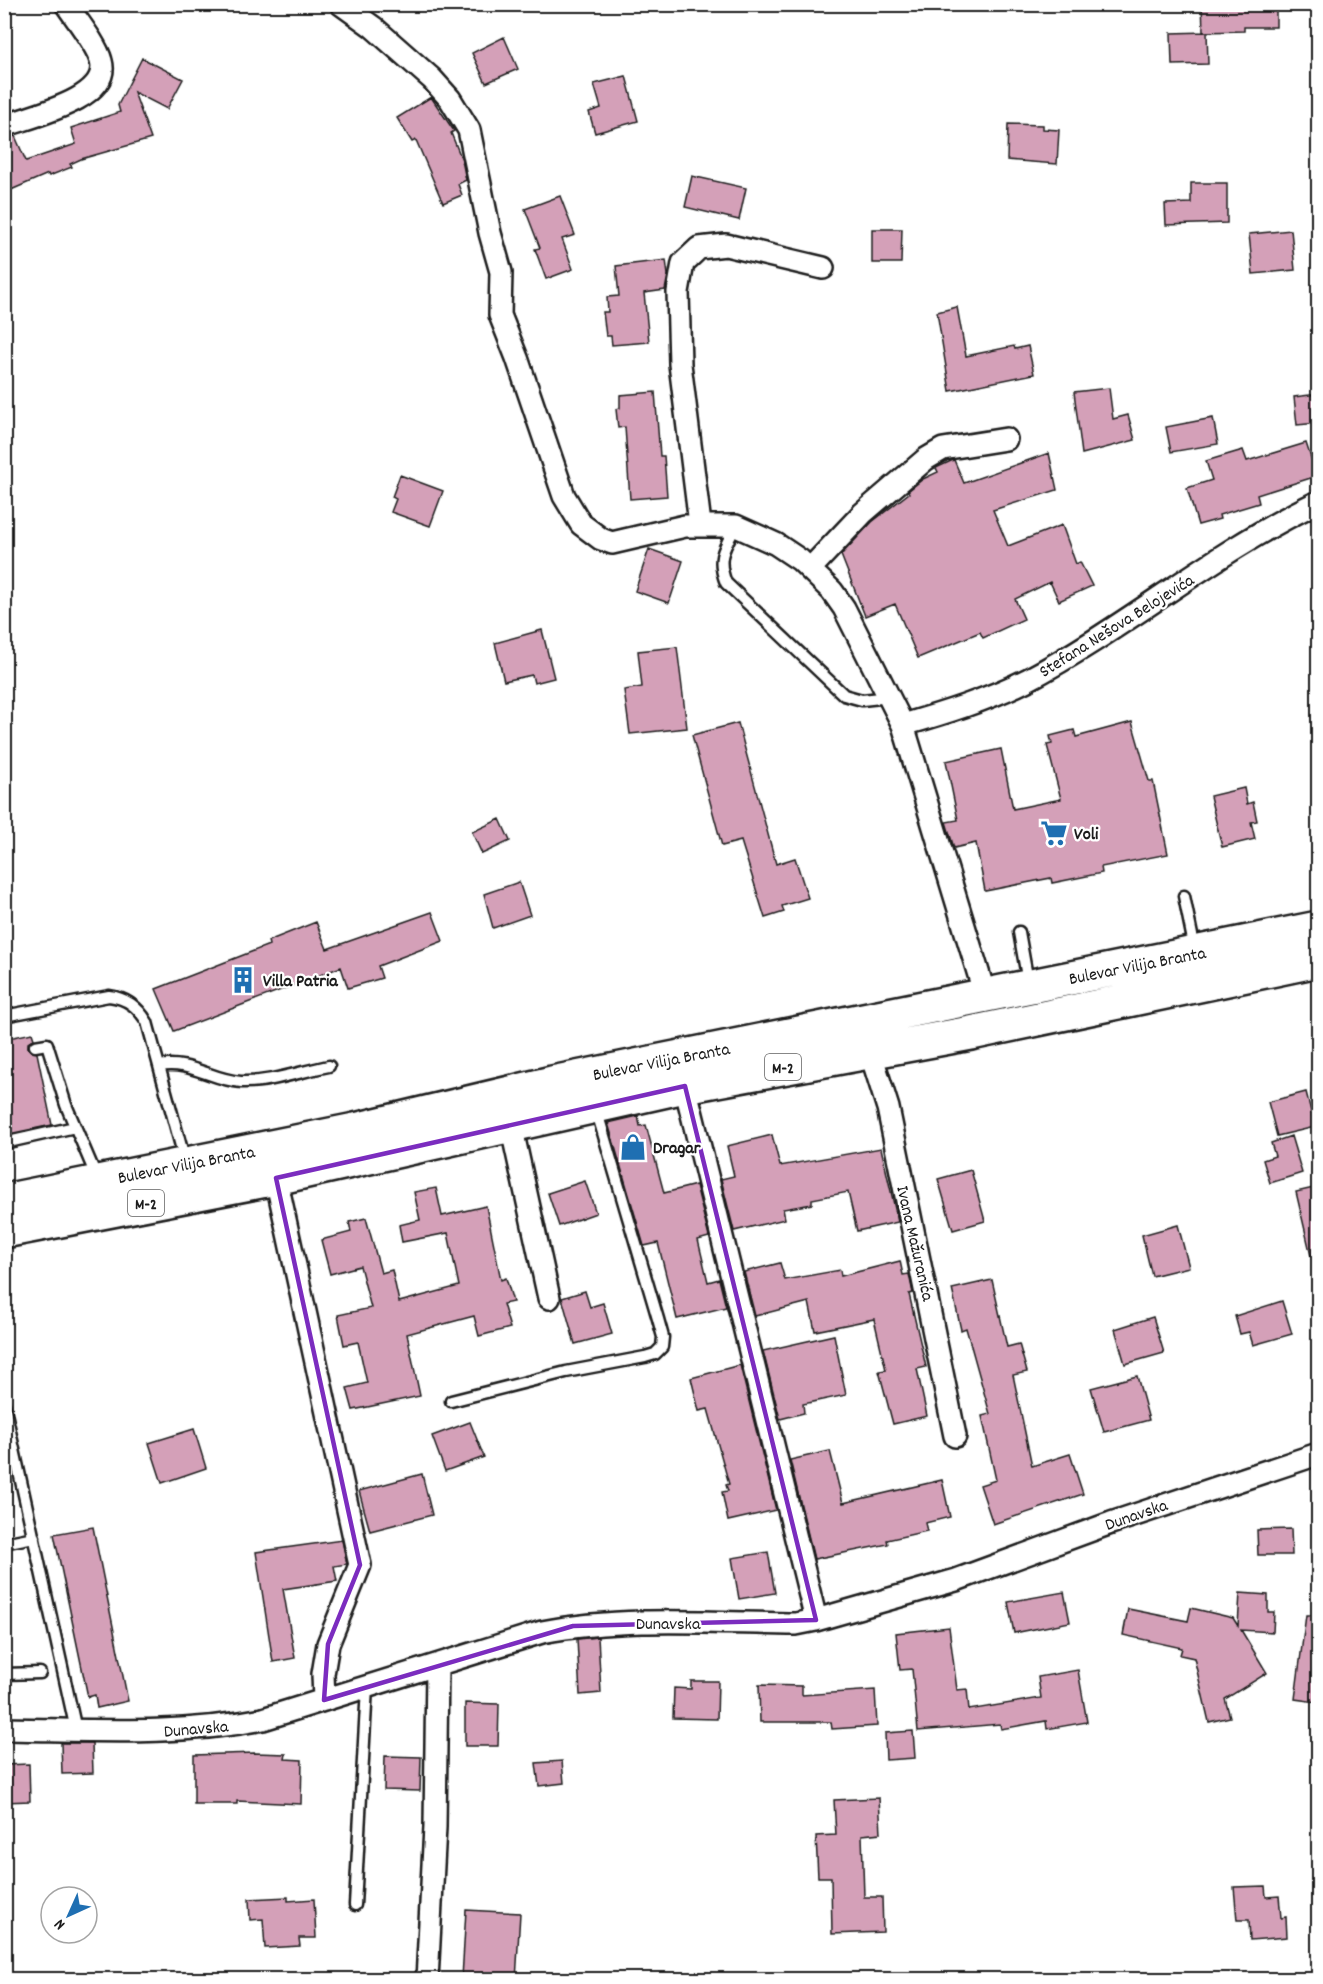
<svg xmlns="http://www.w3.org/2000/svg" width="1323" height="1984" font-family="Dekko,sans-serif">
<rect width="100%" height="100%" fill="#fff"/>
<filter id="ink" filterUnits="userSpaceOnUse"><feTurbulence type="fractalNoise" baseFrequency=".0167" numOctaves="2"/><feDisplacementMap in="SourceGraphic" scale="12" xChannelSelector="R" yChannelSelector="G"/><feConvolveMatrix kernelMatrix="1 2 1 2 8 2 1 2 1" color-interpolation-filters="sRGB"/></filter>
<g filter="url(#ink)">
<!-- building -->
<path fill="#d4a0b8" stroke="#1c1c1c" stroke-width="1.5" d="M1202 4H1276V27H1244V31L1203 32Z
M1207 32 1208 64 1172 65 1171 33Z
M504 37 518 69 486 83 472 53Z
M142 58 183 79 167 109 134 92 151 139 81 159 70 164 72 167 49 176 48 174 4 193V138L15 136 26 161 76 144 71 128 120 112 118 105Z
M626 76 638 121 595 133 589 112 601 108 594 84Z
M431 97 454 131 451 133 462 160 466 180 458 184 462 195 443 203 416 140 412 142 397 118Z
M1008 124 1043 125V129L1059 130 1057 164 1007 160Z
M692 176 746 188 739 220 685 207Z
M1191 183H1227V223L1166 225 1165 204 1191 203Z
M560 196 575 235 562 239 573 269 546 279 535 249 540 248 525 209Z
M872 229H902L901 263H872Z
M1291 230 1295 270 1253 274 1249 234Z
M666 260 668 275 665 290 644 293 649 342 612 345 611 336H606L603 312H608L607 297 619 296 616 266Z
M957 307 966 356 1014 346 1015 349 1028 346 1034 374 950 391 937 312Z
M1109 388 1113 419 1128 415 1135 440 1082 454 1074 392Z
M655 392 660 456H664L667 496 630 499 625 427 618 428 616 409 620 408V395Z
M1318 394V423L1297 425 1294 397Z
M1213 418 1218 444 1171 452 1166 427Z
M1306 443 1317 476 1257 495 1259 503 1219 515 1220 519 1198 525 1187 488 1212 480 1206 461 1243 450 1247 461Z
M1049 453 1057 490 993 510 1008 546 1062 525 1076 564 1080 562 1092 586 1059 601 1050 582 1015 599 1024 619 983 638 980 632 918 658 895 604 865 616 841 555 872 522 909 493 908 491 923 479 938 472 936 468 951 461 954 460 964 483Z
M400 475 443 491 430 526 391 512 396 499 392 497Z
M649 549 683 561 669 603 635 591Z
M542 630 554 678 534 683 532 675 504 681 495 643Z
M677 647 687 728 630 734 624 690 642 687 638 651Z
M1132 722 1149 781H1153L1168 854 1101 867 1102 873 1052 883 1051 878 985 891 976 843 954 848 946 822 958 820 946 761 1001 749 1013 809 1061 799 1047 745 1052 744 1050 736 1074 730 1076 737Z
M738 723 776 864 795 858 808 898 782 906 784 912 765 918 741 841 722 846 692 735Z
M1244 788 1247 804 1253 802 1257 821 1251 822 1255 839 1222 847 1210 796Z
M500 819 510 841 482 854 472 832Z
M519 882 530 915 493 928 484 894Z
M432 912 443 941 378 966 382 978 348 988 341 967 174 1031 156 989 269 945 268 941 316 922 327 949Z
M32 1033 34 1039 28 1043V1048L37 1053 52 1125 4 1135V1039Z
M1306 1092 1315 1127 1277 1136 1268 1102Z
M638 1116 640 1126 646 1125 664 1193 696 1185 709 1237 698 1240 708 1282 719 1279 726 1307 677 1319 658 1243 644 1246 608 1123Z
M772 1135 780 1166 881 1148 898 1222 857 1231 848 1192 812 1199V1204L783 1209 785 1219 734 1231 721 1179 734 1176 727 1146Z
M1291 1136 1302 1173 1270 1183 1263 1160 1275 1156 1271 1143Z
M971 1170 985 1221 953 1230 938 1179Z
M585 1181 596 1213 559 1226 548 1193Z
M1318 1187V1255L1311 1256 1296 1192Z
M436 1188 442 1216 486 1206 501 1280 506 1278 513 1302 503 1304 510 1328 479 1336 474 1316 407 1334 420 1396 353 1410 347 1388 367 1383 358 1342 344 1345 338 1315 371 1308 360 1266 330 1274 321 1240 351 1232 349 1222 366 1218 381 1273 392 1270 399 1302 459 1286 448 1233 402 1242 399 1225 420 1220 414 1192Z
M1178 1225 1189 1267 1152 1276 1142 1235Z
M900 1261 903 1275 909 1274 913 1293 909 1294 926 1367 917 1369 927 1416 893 1424 879 1371 886 1370 874 1319 815 1331 809 1302 755 1316 744 1272 780 1263 785 1280 840 1270 841 1276Z
M992 1280 1007 1347 1019 1344 1027 1372 1013 1375 1032 1466 1070 1454 1083 1494 993 1524 980 1485 996 1480 982 1416 990 1414 966 1328 961 1330 952 1289Z
M585 1291 590 1307 603 1303 612 1334 575 1344 562 1298Z
M1282 1301 1292 1334 1253 1345 1249 1332 1240 1334 1235 1316Z
M1153 1317 1164 1353 1125 1364 1115 1329Z
M834 1335 846 1395 803 1404 804 1413 780 1419 763 1351Z
M740 1365 776 1510 728 1521 722 1492 728 1491 726 1485 729 1484 708 1409 699 1411 691 1378Z
M1137 1376 1149 1420 1104 1432 1091 1388Z
M470 1422 484 1457 445 1471 432 1436Z
M194 1429 206 1468 162 1483 149 1443Z
M830 1451 843 1503 942 1480 950 1517 925 1523 927 1531 887 1540 888 1544 814 1559 790 1460Z
M422 1474 432 1515 370 1531 359 1491Z
M93 1527 128 1701 97 1708 95 1695 88 1697 54 1534Z
M1291 1529 1292 1555H1258L1257 1530Z
M342 1540 347 1564 334 1566 337 1581 283 1589 295 1658 273 1662 256 1552Z
M768 1552 775 1593 739 1599 732 1558Z
M1064 1592 1070 1622 1014 1633 1008 1602Z
M1240 1593 1268 1595V1612H1274L1273 1632 1241 1630 1267 1673 1225 1699 1230 1717 1209 1722 1194 1658 1180 1655 1182 1648 1123 1635 1128 1609 1188 1621 1191 1608 1233 1618 1238 1626Z
M1306 1615H1318V1699L1316 1702 1295 1699Z
M949 1627 957 1690 967 1689 969 1710 1041 1698 1038 1677 1078 1670 1087 1722 1047 1729 1046 1721 1001 1729 1000 1724 918 1731 912 1669 900 1670 896 1633Z
M598 1637 601 1693 580 1695 577 1639Z
M691 1681H718L717 1719 673 1718 674 1688 691 1689Z
M759 1685 802 1686V1695L875 1690 877 1726 832 1729 831 1722H760Z
M465 1703 499 1704 498 1746H465Z
M913 1731 915 1758 886 1760 885 1733Z
M61 1743H92L93 1773 62 1774Z
M255 1753 286 1754 285 1759 302 1760 301 1804 237 1801V1804H194V1755Z
M385 1756 421 1757 420 1791 384 1790Z
M562 1761 564 1783 539 1786 536 1763Z
M29 1764 30 1801 4 1802V1765Z
M879 1798 881 1833 862 1835 864 1897H882L883 1932 832 1934 831 1877H818L816 1836 836 1835 834 1800Z
M1265 1886 1266 1897 1279 1896 1281 1918 1286 1917 1287 1937 1250 1940 1249 1920H1237L1234 1887Z
M288 1897V1901L314 1899 316 1938H299L300 1946 265 1948 263 1919 250 1920 249 1899Z
M466 1910 520 1913 516 1980 462 1978Z"/>
<g fill="none" stroke-linecap="round" stroke-linejoin="round">
<defs>
<path id="service" d="M736 526C724 548 716 558 726 583L844 695 862 700 890 697
M1184 896 1195 950
M1019 932 1028 982
M4 1016 109 996C127 998 138 1007 147 1022L185 1161
M35 1046 47 1044 66 1105 97 1178
M159 1066C190 1060 211 1080 241 1082 269 1083 302 1071 329 1066
M4 1143 75 1127
M451 1401 566 1372 645 1357 655 1354 662 1347 663 1337 658 1319 596 1109
M4 1404 76 1730
M4 1543 34 1537
M4 1674 40 1673
M355 1905 367 1687"/>
<path id="minor" d="M341 4 373 27 432 79 450 99 469 130 490 233 501 272 500 315 517 358 564 496 581 524 601 539 612 543 685 526H736L776 544 800 560 832 591 844 608 903 725 985 995
M4 126C31 116 112 99 101 61 97 45 76 19 66 4
M700 524 680 364 678 292 683 263 699 248 726 245 823 268
M810 569 863 513 926 459 943 449 1006 439
M903 725C945 713 987 700 1027 680 1127 627 1215 551 1318 502
M870 1051 888 1108 955 1436
M685 1086 816 1620
M511 1125 549 1298
M276 1178 360 1565 328 1644 323 1674 324 1700
M4 1729C91 1730 177 1736 263 1719L542 1632C625 1616 712 1623 796 1624L816 1620 956 1580 1111 1523 1318 1454
M427 1980 435 1827 437 1666"/>
<path id="primary" d="M4 1201 355 1130 552 1083 1318 928
M4 1231 276 1178 685 1086 971 1033 1318 960"/>
</defs>
<!-- service casing -->
<use href="#service" stroke="#1c1c1c" stroke-width="15"/>
<!-- minor casing -->
<use href="#minor" stroke="#1c1c1c" stroke-width="26"/>
<!-- primary casing -->
<use href="#primary" stroke="#1c1c1c" stroke-width="38"/>
<!-- service -->
<use href="#service" stroke="#fff" stroke-width="10"/>
<!-- minor -->
<use href="#minor" stroke="#fff" stroke-width="21"/>
<!-- primary -->
<use href="#primary" stroke="#fff" stroke-width="33"/>
</g>
</g>
<!-- marked area -->
<path fill="none" stroke="#7b2cbf" stroke-width="4.5" stroke-linejoin="round" d="M685 1086 816 1620 573 1626 324 1700 328 1644 360 1565 276 1178Z"/>
<!-- icons -->
<defs>
<symbol id="supermarket-bare" viewBox="-9 -9 18 18"><path d="M-6-5.5h2.5l.6 2H6L4.5 2H-2.5L-4.4-4H-6ZM-1.5 3.2a1.3 1.3 0 1 0 .1 0ZM3 3.2a1.3 1.3 0 1 0 .1 0Z" fill="#1f6fb2" stroke="#fff" stroke-width="2.5" paint-order="stroke"/></symbol>
<symbol id="building-bare" viewBox="-9 -9 18 18"><path d="M-4-6H4V6H1V3H-1V6H-4ZM-2.5-4.3h1.7v1.8h-1.7ZM.8-4.3h1.7v1.8H.8ZM-2.5-1h1.7V.8h-1.7ZM.8-1h1.7V.8H.8Z" fill="#1f6fb2" stroke="#fff" stroke-width="2.5" paint-order="stroke"/></symbol>
<symbol id="shop-bare" viewBox="-9 -9 18 18"><path d="M-5-2.5h2.3a2.7 3.5 0 0 1 5.4 0H5L5.5 6h-11ZM-1.5-2.5h3a1.5 2.3 0 0 0-3 0Z" fill="#1f6fb2" stroke="#fff" stroke-width="2.5" paint-order="stroke"/></symbol>
</defs>
<g fill-rule="evenodd">
<use href="#supermarket-bare" x="1035" y="814" width="38" height="38"/>
<use href="#building-bare" x="224" y="961" width="38" height="38"/>
<use href="#shop-bare" x="614" y="1128" width="38" height="38"/>
</g>
<g text-anchor="middle" stroke-width="4.5" stroke-linejoin="round" paint-order="stroke">
<!-- shield labels -->
<g fill="#fff" stroke="#606060" stroke-width="1.5">
<rect x="765" y="1054" width="36" height="26" rx="4.5"/>
<rect x="128" y="1190" width="36" height="26" rx="4.5"/>
</g>
<g font-size="16" font-weight="bold" fill="#1c1c1c">
<text x="783" y="1073">M-2</text>
<text x="146" y="1209">M-2</text>
</g>
<!-- street labels -->
<g font-size="18" fill="#1c1c1c" stroke="#fff">
<text transform="translate(1116 625) rotate(-32)" y="6">Stefana Nešova Belojevića</text>
<text transform="translate(1137 965) rotate(-11)" y="6">Bulevar Vilija Branta</text>
<text transform="translate(661 1061) rotate(-11)" y="6">Bulevar Vilija Branta</text>
<text transform="translate(186 1164) rotate(-11)" y="6">Bulevar Vilija Branta</text>
<text transform="translate(916 1243) rotate(77)" y="6">Ivana Mažuranića</text>
<text transform="translate(1136 1514) rotate(-19)" y="6">Dunavska</text>
<text x="668" y="1629">Dunavska</text>
<text transform="translate(196 1728) rotate(-5)" y="6">Dunavska</text>
</g>
<!-- poi labels -->
<g font-size="18" font-weight="bold" fill="#1c1c1c" stroke="#fff" text-anchor="start">
<text x="1074" y="839">Voli</text>
<text x="263" y="986">Villa Patria</text>
<text x="653" y="1153">Dragar</text>
</g>
</g>
<!-- margin -->
<rect width="1323" height="1984" fill="none" stroke="#fff" stroke-width="24"/>
<rect x="12" y="12" width="1299" height="1960" fill="none" stroke="#1c1c1c" stroke-width="2" filter="url(#ink)"/>
<!-- north arrow -->
<g transform="translate(69 1915) rotate(225)"><circle r="28" fill="#ffffff" stroke="#a4a4a4" stroke-width="1.5"/>
<path d="M0-4.5L10 22L0 15L-10 22Z" fill="#1f6fb2"/>
<text y="-9" font-size="16" font-weight="bold" text-anchor="middle" fill="#1c1c1c">N</text>
</g>
</svg>
